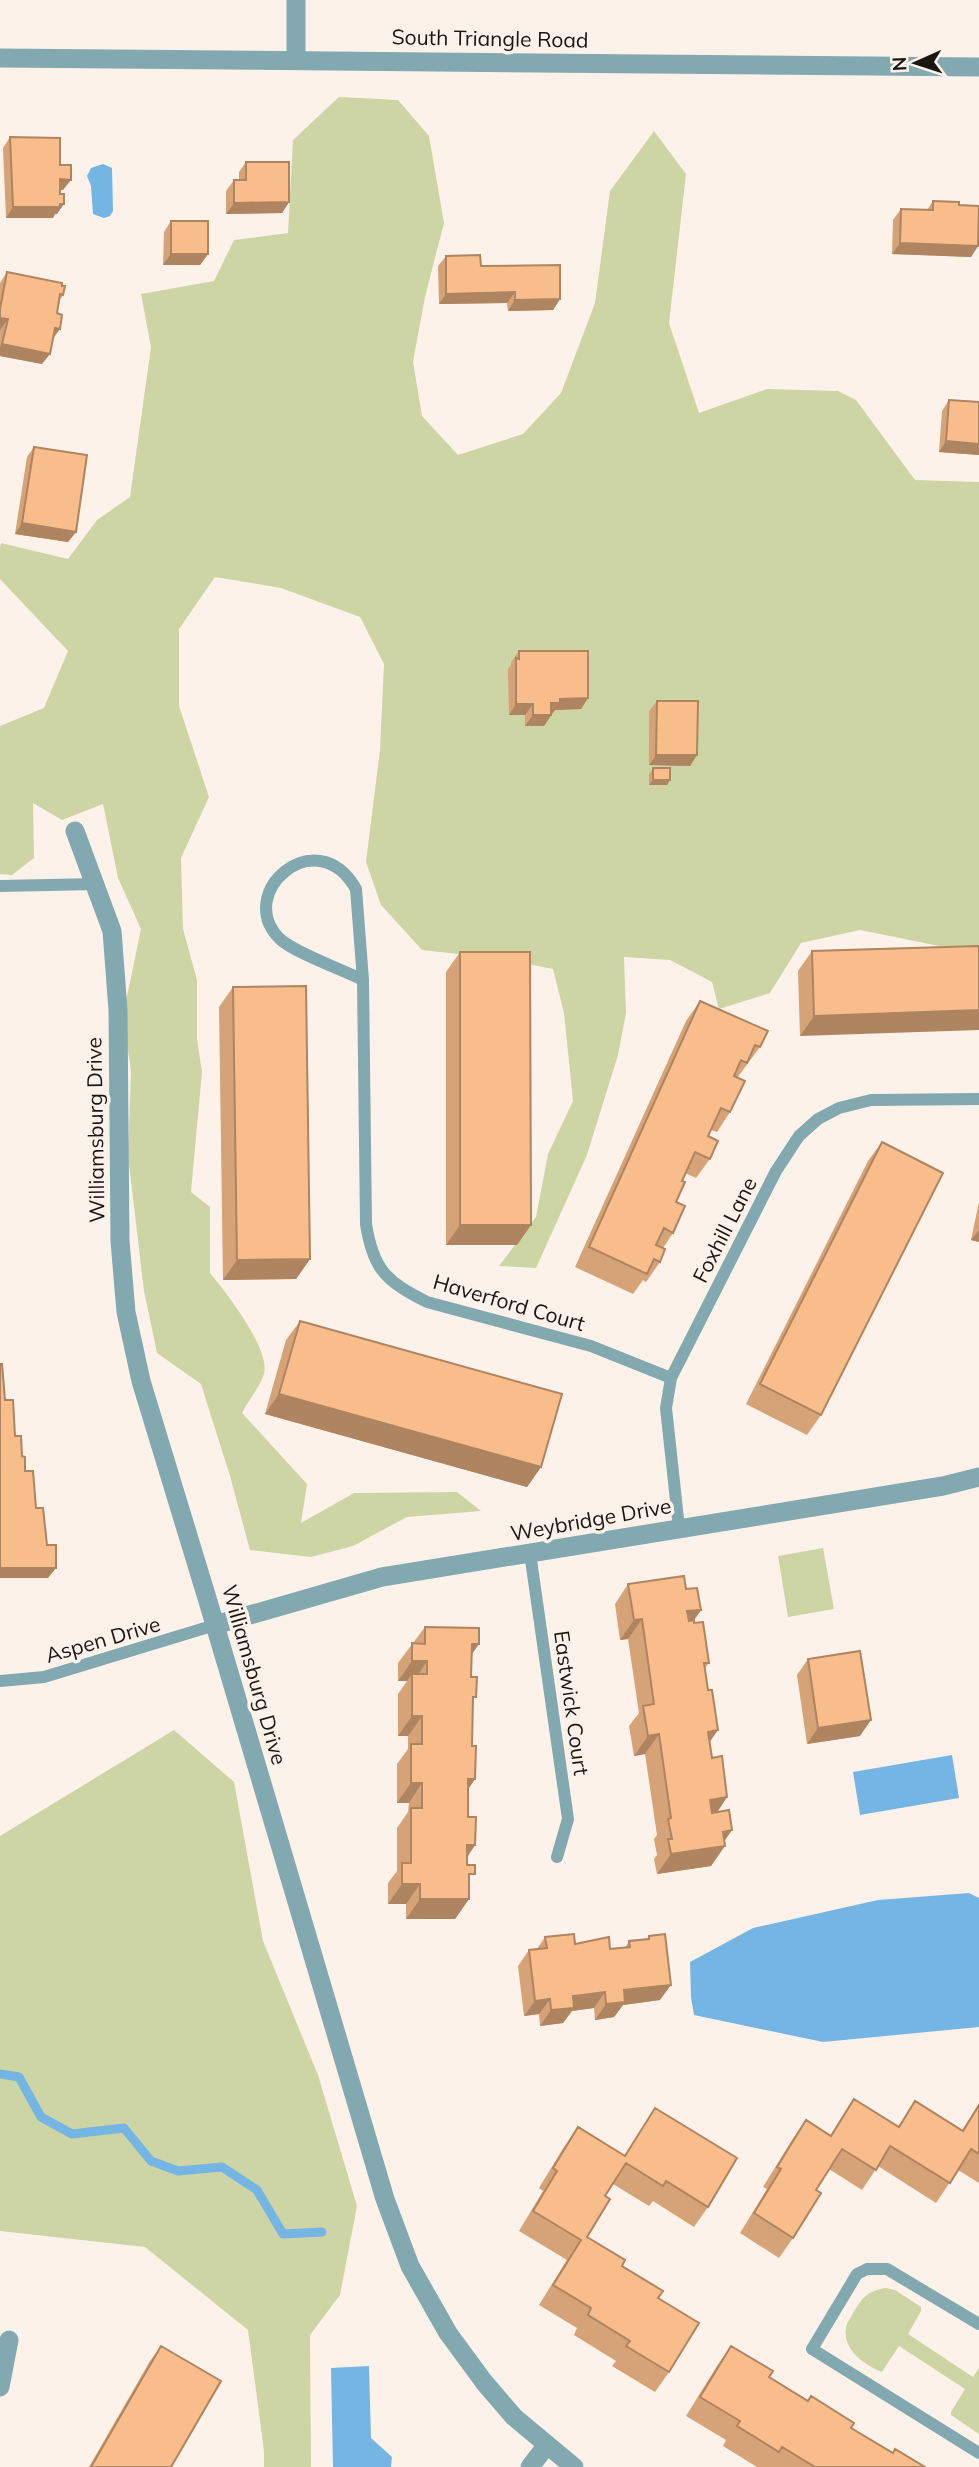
<svg xmlns="http://www.w3.org/2000/svg" width="979" height="2467" font-family="Mulish,sans-serif">
<rect width="100%" height="100%" fill="#fdf2ea"/>
<!-- green -->
<path fill="#cdd5a5" d="M339 97 398 100 429 136 444 223 425 297 413 362 422 416 458 455 523 434 561 393 595 303 610 191 654 131 686 174 669 323 699 413 767 389 838 391 856 400 915 480 979 482V946L954 949 860 930 801 943 770 993 719 1009 712 982 670 960 624 957 626 1013 618 1055 587 1155 536 1268 499 1266 536 1217 548 1154 573 1101 564 1013 553 969 503 959 422 950 381 905 366 862 380 750 384 664 360 617 281 588 215 577 179 629V706L209 797 181 858 183 929 197 980V1039L202 1072 191 1192 210 1207V1273C226 1292 271 1350 264 1374 260 1387 248 1401 242 1413L307 1484 301 1523 354 1493 457 1492 481 1511 407 1517 353 1546 311 1557 250 1550 230 1476 201 1384 157 1353 144 1291 128 1156 131 1071 123 1016 141 929 118 878 103 804 62 820 33 803 34 858 12 875 0 874V726L44 708 68 651 0 579V547L1 543 68 559 97 520 130 497 151 347 141 294 214 281 234 240 288 233 293 140Z
M823 1548 834 1609 788 1617 778 1556Z
M174 1730 234 1782 263 1941 318 2075 357 2206 340 2295 310 2335 311 2467H264V2451L248 2330 145 2247 0 2231V1836Z
M886 2288 895 2290 921 2307V2311L908 2334 973 2377 979 2368V2434L951 2415V2412L965 2389 899 2346 882 2372C865 2366 842 2349 846 2328 846 2323 851 2318 853 2313 863 2297 867 2291 886 2288Z"/>
<!-- water -->
<path fill="#75b5e4" d="M103 164 112 168 113 211 110 216 104 218 93 214 91 186 87 176 91 168Z
M952 1755 959 1798 860 1815 853 1772Z
M969 1893 979 1898V2027L823 2042 694 2015 691 1997 690 1962 753 1928 878 1900Z
M369 2366 371 2438 392 2457 391 2467H333L331 2368Z"/>
<g fill="none" stroke-linecap="round" stroke-linejoin="round">
<!-- stream -->
<path stroke="#75b5e4" stroke-width="9" d="M0 2074 19 2077 41 2117 72 2134 124 2128 151 2161 178 2171 222 2167 257 2190 283 2234 322 2232"/>
<!-- service -->
<path stroke="#82a8b0" stroke-width="12" d="M0 886 96 884
M363 980 356 889C317 820 233 893 280 939 295 953 343 970 363 980L366 1224C373 1270 387 1282 427 1302L591 1346 671 1378
M679 1528 666 1408 671 1378 776 1171 799 1136 818 1119 839 1108 871 1100 979 1099
M530 1553 568 1819 557 1857
M0 1681 44 1677 215 1625
M979 2324 887 2269H867L857 2274 812 2349 979 2453"/>
<!-- minor -->
<path stroke="#82a8b0" stroke-width="19" d="M296 0V60
M75 831 112 931 118 1010 120 1241 126 1312 141 1381 207 1598 385 2199 410 2266 448 2333 484 2382 514 2417 574 2467
M215 1625 382 1577 943 1486 979 1477
M0 2387 9 2340
M530 2467 546 2446"/>
<!-- tertiary -->
<path stroke="#82a8b0" stroke-width="19" d="M0 58 979 67"/>
</g>
<!-- wall -->
<path fill="#d5a377" d="M10 137 60 165 63 190H60L57 214H55L53 218H6L3 148Z
M246 162 289 202 282 213 226 214V191L234 180H239V172Z
M933 201 959 205 978 246 971 257 892 254 893 220 901 209 927 210Z
M171 221 208 254 200 265H163L164 232Z
M446 256 481 266 560 299 553 310 508 311 507 303 439 304 438 266Z
M7 272 63 295 59 301 57 313 60 329 53 339 42 364 0 356V283Z
M949 400 979 402V455L939 452 942 411Z
M34 447 76 532 68 542 15 534 27 457Z
M519 651 588 698 581 709 555 710 544 726H525V715H509L508 669 511 665V662Z
M657 701 697 755 690 766 649 765V711Z
M653 768 670 780 667 785H649V774Z
M979 946 800 1036 798 971 812 951Z
M460 952 531 1225 517 1245H446V972Z
M233 987 310 1259 296 1279 223 1280 219 1007Z
M700 1001 760 1047 737 1078 730 1112 717 1132 711 1130 708 1136 710 1159 696 1178 685 1173 682 1181 676 1202 673 1233 663 1248 660 1262 646 1282 643 1280 633 1294 575 1267 686 1021Z
M882 1142 821 1415 807 1435 746 1404 868 1161Z
M979 1202V1242L971 1240Z
M300 1321 541 1467 527 1487 265 1414 286 1340Z
M628 1584 686 1589 701 1610 694 1620 709 1663 705 1668 709 1742 712 1758 727 1797 717 1812 732 1830 724 1841 711 1866 657 1874 654 1859 657 1855 654 1839 657 1835 645 1754 634 1756 629 1726 639 1713 628 1639 620 1640 615 1604Z
M425 1627 472 1654V1746L475 1779 468 1790V1817L475 1845 467 1858 469 1882V1899L455 1919H406V1904H388V1883L397 1871V1828L408 1812 409 1803H397V1764L408 1749V1736H398V1694L407 1681H398V1663Z
M808 1659 860 1736 807 1744 797 1675Z
M649 1936 660 2000 623 2005 614 2017 595 2020 594 2008 572 2011 563 2023 540 2026 539 2014 524 2016 518 1966 529 1950 537 1949 545 1937 575 1944 610 1949 625 1948 629 1941 647 1939Z
M854 2099 898 2127 915 2101 962 2130 979 2105V2183L958 2170 936 2203 878 2166 862 2190 829 2169 816 2190 793 2238 779 2258 740 2233 767 2189 763 2187 792 2140 806 2120 830 2136Z
M655 2108 708 2207 694 2227 653 2201 649 2206 613 2184 605 2196 587 2237 658 2298 669 2372 655 2392 612 2366 616 2361 574 2335 577 2328 539 2305 567 2260 519 2231 543 2191 539 2188 564 2147 578 2127 624 2156Z
M161 2346 171 2467H89L150 2361Z
M731 2346 769 2377 893 2453 925 2467H757L723 2446 726 2440 686 2416 717 2366Z"/>
<!-- shaded-wall -->
<path fill="#ae8461" d="M60 179 71 180 63 190H52Z
M289 202 282 213 226 214 234 203Z
M64 204 57 214H55L53 218H6L13 207Z
M900 243 978 246 971 257 892 254Z
M171 254H208L200 265H163Z
M515 292 507 303 439 304 446 294Z
M560 299 553 310 508 311 515 300Z
M0 318 8 319 0 330Z
M55 328 60 329 52 339Z
M2 344 50 354 42 364 0 356V347Z
M946 441 979 444V455L939 452Z
M22 523 76 532 68 542 15 534Z
M588 698 581 709 555 710 552 714 544 713 551 703 560 699Z
M516 704H533L525 715H509Z
M533 715H551L544 726H525Z
M656 755H697L690 766 649 765Z
M653 780H670L667 785H649Z
M979 1010V1030L800 1036 814 1016Z
M460 1225H531L517 1245H446Z
M979 1230V1242L971 1240Z
M310 1259 296 1279 223 1280 237 1260Z
M279 1394 541 1467 527 1487 265 1414Z
M0 1568H56L48 1578H0Z
M701 1610 687 1630V1611Z
M642 1619 628 1639 620 1640 634 1620Z
M472 1644H479L465 1664Z
M412 1661H427L414 1681 412 1674 407 1681H398Z
M412 1716H422L408 1736H398Z
M871 1720 860 1736 807 1744 818 1728Z
M718 1730 704 1750 708 1732Z
M659 1734 645 1754 634 1756 648 1736Z
M468 1779H475L461 1799Z
M411 1783H422L409 1803H397Z
M727 1797 714 1817 696 1820 710 1800Z
M732 1830 720 1847 725 1846 711 1866 657 1874 671 1854 723 1832Z
M467 1845H475L461 1865Z
M402 1884H420L406 1904H388Z
M420 1899H469L455 1919H406Z
M671 1985 660 2000 623 2005 614 2017 595 2020 606 2004 624 1990Z
M605 1992 594 2008 572 2011 563 2023 540 2026 551 2010 573 1996Z
M550 1999 539 2014 524 2016 535 2001Z"/>
<!-- building -->
<path fill="#f8bd8a" stroke="#ae8461" stroke-width="2" d="M10 137 60 138V165H71V180L60 179V194H64V204H60V207H13Z
M246 162H289V202L234 203V180H246Z
M933 201 959 202V205L979 206 978 246 900 243 901 209 933 210Z
M171 221H208V254H171Z
M480 255 481 266 560 265V299L515 300V292L446 294V256Z
M7 272 62 283V286H65L63 295 60 294 57 313 62 315 60 329 55 328 50 354 2 344 8 319 0 318V309Z
M949 400 979 402V444L946 441Z
M34 447 87 455 76 532 22 523Z
M519 651H588V698L560 699V703H551V715H533V704H516V658L519 659Z
M657 701H698L697 755H656Z
M653 768H670V780H653Z
M979 946V1010L814 1016 812 951Z
M460 952H530L531 1225H460Z
M306 986 310 1259 237 1260 233 987Z
M700 1001 768 1031 760 1047 755 1045 747 1063 741 1060 734 1076 745 1081 730 1112 721 1108 708 1136 718 1141 710 1159 695 1152 682 1181 685 1182 676 1202 685 1206 673 1233 664 1228 656 1245 665 1249 660 1262 654 1259 647 1274 589 1247Z
M882 1142 943 1173 821 1415 760 1384Z
M300 1321 562 1394 541 1467 279 1394Z
M0 1364H2L5 1400H13L15 1436H21L22 1456 25 1457V1471H33L36 1508H43L47 1545H56V1568H0Z
M684 1576 686 1589 697 1588 701 1610 687 1611 689 1621 694 1620V1623L703 1622 709 1663H704L708 1690H712L718 1730 708 1732 712 1758 722 1756 727 1797 710 1800 712 1813 729 1810 732 1830 723 1832 725 1846 671 1854 668 1839H672L668 1819 671 1818 659 1734 648 1736 643 1706 654 1704 642 1619 634 1620 628 1584Z
M425 1627 479 1628V1644H472L471 1677H477L476 1697H473L472 1746H476L475 1779H468V1817H476L475 1845H467V1865H475V1874H469V1899H420V1884H402V1863H411V1808H422V1783H411V1744H422V1716H412V1674H427V1661H412V1643L425 1644Z
M860 1651 871 1720 818 1728 808 1659Z
M574 1934 575 1944 609 1937 610 1949 630 1947 629 1941 649 1939V1936L665 1934 671 1985 624 1990 625 2002 606 2004 605 1992 573 1996 574 2008 551 2010 550 1999 535 2001 529 1950 547 1948 545 1937Z
M854 2099 899 2127 915 2101 963 2131 979 2105V2154L971 2149 950 2183 890 2146 876 2170 842 2149 816 2190 821 2193 793 2238 754 2213 781 2169 777 2167 806 2120 831 2136Z
M655 2108 737 2158 708 2207 666 2181 663 2186 626 2163 605 2196 610 2199 587 2237 625 2260 622 2266 663 2291 658 2298 699 2323 669 2372 626 2346 630 2341 588 2315 591 2308 553 2285 581 2240 533 2211 557 2171 553 2168 578 2127 625 2156Z
M161 2346 221 2381 171 2467H91Z
M731 2346 773 2371 769 2377 808 2401 811 2396 854 2423 851 2428 893 2453 895 2449 925 2467H815L782 2447 779 2452 737 2426 740 2421 700 2397Z"/>
<g text-anchor="middle" stroke-width="7" stroke-linejoin="round" paint-order="stroke">
<!-- street labels -->
<g font-size="21" fill="#1a1510" stroke="#fdf2ea">
<text transform="translate(490 39) rotate(1)" y="7">South Triangle Road</text>
<text transform="translate(96 1130) rotate(-91)" y="7">Williamsburg Drive</text>
<text transform="translate(725 1230) rotate(-63)" y="7">Foxhill Lane</text>
<text transform="translate(509 1303) rotate(16)" y="7">Haverford Court</text>
<text transform="translate(591 1520) rotate(-10)" y="7">Weybridge Drive</text>
<text transform="translate(103 1640) rotate(-16)" y="7">Aspen Drive</text>
<text transform="translate(254 1675) rotate(74)" y="7">Williamsburg Drive</text>
<text transform="translate(571 1703) rotate(82)" y="7">Eastwick Court</text>
</g>
</g>
<!-- north arrow -->
<g transform="translate(916 63) rotate(267)" stroke="#fdf2ea" stroke-width="5" paint-order="stroke">
<path d="M0-5L12 26L0 18L-12 26Z" fill="#1a1510"/>
<text y="-10" font-size="19" font-weight="bold" text-anchor="middle" fill="#1a1510">N</text>
</g>
</svg>
